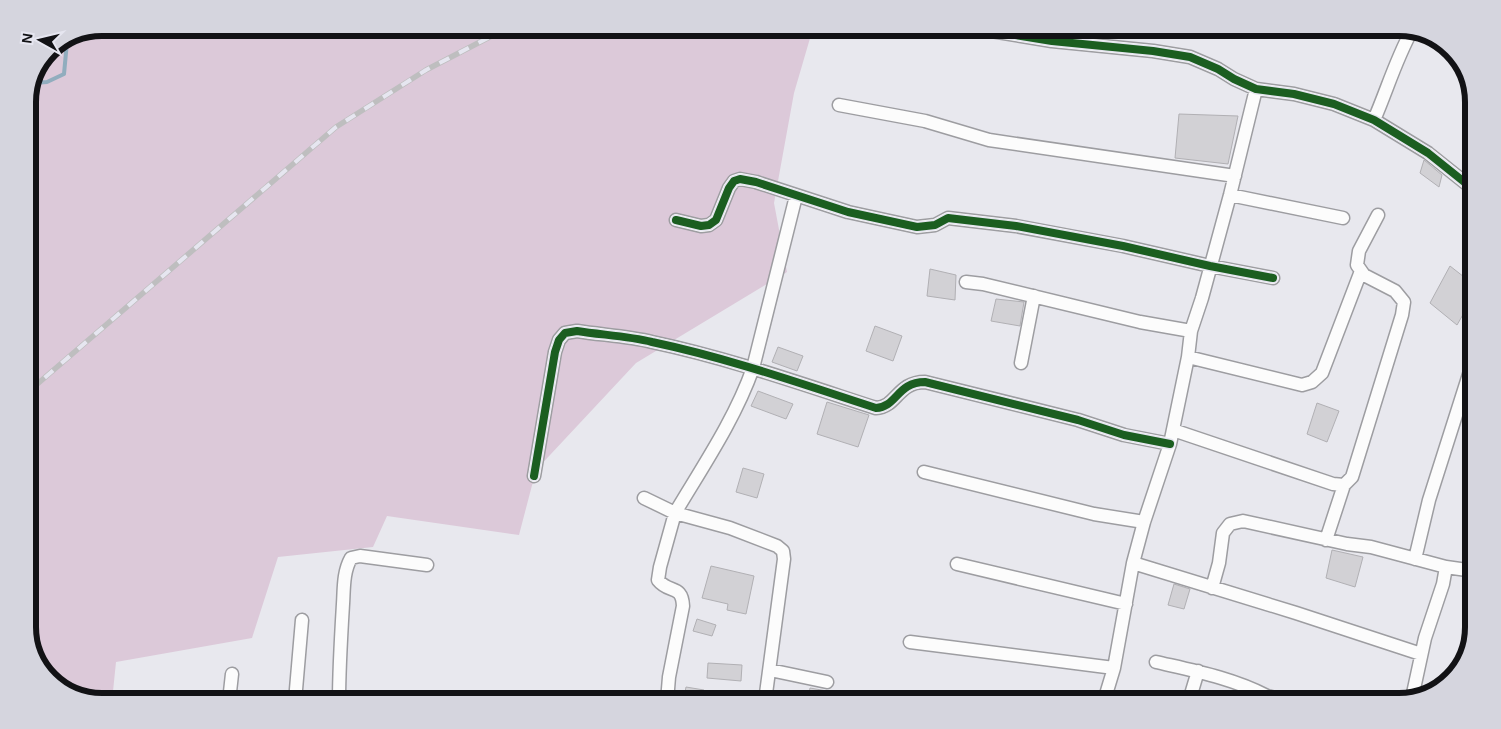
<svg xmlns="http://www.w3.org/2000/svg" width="1501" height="729" font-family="Arial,sans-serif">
<rect width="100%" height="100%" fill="#e8e8ee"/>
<!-- green -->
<path fill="#dcc9d9" d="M102 28H813L794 93 774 203 787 272 636 363 536 470 519 535 387 516 373 547 278 557 252 638 116 662 112 701H102L69 694 40 669 28 632V97L49 49Z"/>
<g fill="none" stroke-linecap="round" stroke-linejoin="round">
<!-- stream -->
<path stroke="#91adbe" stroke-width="4" d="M34 83 47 82 64 74 67 42"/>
</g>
<!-- building -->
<path fill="#d2d1d5" stroke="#b1b0b4" d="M1179 114 1238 116 1228 164 1175 158Z
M1424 160 1442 175 1439 187 1420 173Z
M1450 266 1473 284V297L1457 325 1430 303Z
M930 269 956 275 955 300 927 296Z
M996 299 1024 302 1020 326 991 321Z
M875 326 902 336 893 361 866 351Z
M778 347 803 356 797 371 772 362Z
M758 391 793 404 786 419 751 406Z
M827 402 869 415 858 447 817 434Z
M1317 403 1339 411 1327 442 1307 434Z
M743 468 764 474 757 498 736 492Z
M1332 550 1363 557 1355 587 1326 578Z
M711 566 754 576 746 614 727 610 728 604 702 598Z
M1174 584 1190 589 1184 609 1168 605Z
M697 619 716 625 712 636 693 631Z
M708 663 742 665 741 681 707 678Z
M686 687 704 690 702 702H683Z
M810 688 827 691 825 702H807Z"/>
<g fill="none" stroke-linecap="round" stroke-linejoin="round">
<defs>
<path id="minor" d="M973 28 1052 41 1153 51 1190 57 1218 69 1234 79 1256 89 1294 94 1334 104 1374 120 1428 153 1473 189
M839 105 925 121 989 140 1235 176
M1374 120C1387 90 1396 59 1412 30
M1230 195 1343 218
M676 220 701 226 709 225 716 220 729 188 734 181 740 179 756 182 848 212 917 227 935 225 948 218 1016 226 1123 246 1210 266 1273 278
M966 282 983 284 1140 322 1191 331
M1188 357 1302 385 1312 382 1322 373 1361 271
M1021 363 1034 296
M1173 430 1333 484 1344 485 1352 477 1402 315 1404 302 1395 291 1364 275 1357 265 1359 251 1378 215
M924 472 1094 514 1144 522
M534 476 555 352 559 340 565 333 577 331C602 335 628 336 652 342 728 358 802 384 876 408 897 407 897 382 925 382L1078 420 1124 435 1170 444
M644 498 675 513C703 466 735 419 753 368L796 196
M1326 540 1344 485
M1473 554 1467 570 1473 571
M1415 559 1429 500 1471 368
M1133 563 1296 613 1421 654
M957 564 1126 604
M1212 588 1219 563 1223 533 1230 524 1243 521 1347 544 1371 547 1446 567
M910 642 1114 668
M1156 662C1195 671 1232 678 1267 696L1265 701
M770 670 827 682
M1267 696 1288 701
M1412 698 1425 638 1443 584 1446 567 1467 570
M229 701 232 674
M295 701 302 620
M339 701C339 669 341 637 343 604 344 589 343 572 351 558L360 556 427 565
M667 701 669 677 683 606C682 584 669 594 658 580L660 567 675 513 730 528 777 546 783 551 784 559 765 701
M1104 701 1114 668 1133 563 1144 522 1170 444 1188 357 1191 331 1202 298 1230 195 1256 89
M1189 701 1198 671"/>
</defs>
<!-- minor casing -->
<use href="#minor" stroke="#9d9da1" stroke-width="15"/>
<!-- minor -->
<use href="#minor" stroke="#fcfcfc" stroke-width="12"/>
<defs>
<path id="rail" d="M28 392 336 127 426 70 507 28"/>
</defs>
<!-- rail casing -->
<use href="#rail" stroke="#bebebf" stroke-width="5.5"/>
<!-- rail -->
<use href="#rail" stroke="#e6e6f0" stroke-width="4" stroke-dasharray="11" stroke-linecap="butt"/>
<defs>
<path id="cycleway" d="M973 28 1052 41 1153 51 1190 57 1218 69 1234 79 1256 89 1294 94 1334 104 1374 120 1428 153 1473 189
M676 220 701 226 709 225 716 220 729 188 734 181 740 179 756 182 848 212 917 227 935 225 948 218 1016 226 1123 246 1210 266 1273 278
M534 476 555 352 559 340 565 333 577 331C602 335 628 336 652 342 728 358 802 384 876 408 897 407 897 382 925 382L1078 420 1124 435 1170 444"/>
</defs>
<!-- cycleway casing -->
<use href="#cycleway" stroke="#e6e6f0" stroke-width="11"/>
<!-- cycleway -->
<use href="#cycleway" stroke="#1b5e20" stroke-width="8"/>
</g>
<!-- crop -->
<path d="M0 0H1501V729H0ZM102 36H1399A66 66 0 0 1 1465 102V627A66 66 0 0 1 1399 693H102A66 66 0 0 1 36 627V102A66 66 0 0 1 102 36Z" fill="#d5d5de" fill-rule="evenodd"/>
<path fill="none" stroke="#121215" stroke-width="6" d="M102 36H1399A66 66 0 0 1 1465 102V627A66 66 0 0 1 1399 693H102A66 66 0 0 1 36 627V102A66 66 0 0 1 102 36Z"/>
<!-- north arrow -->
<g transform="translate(40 40) rotate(278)" stroke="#e6e6f0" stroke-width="4" paint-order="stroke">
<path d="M0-4L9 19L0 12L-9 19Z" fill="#121215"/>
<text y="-8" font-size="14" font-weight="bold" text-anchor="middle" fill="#121215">N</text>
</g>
</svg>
